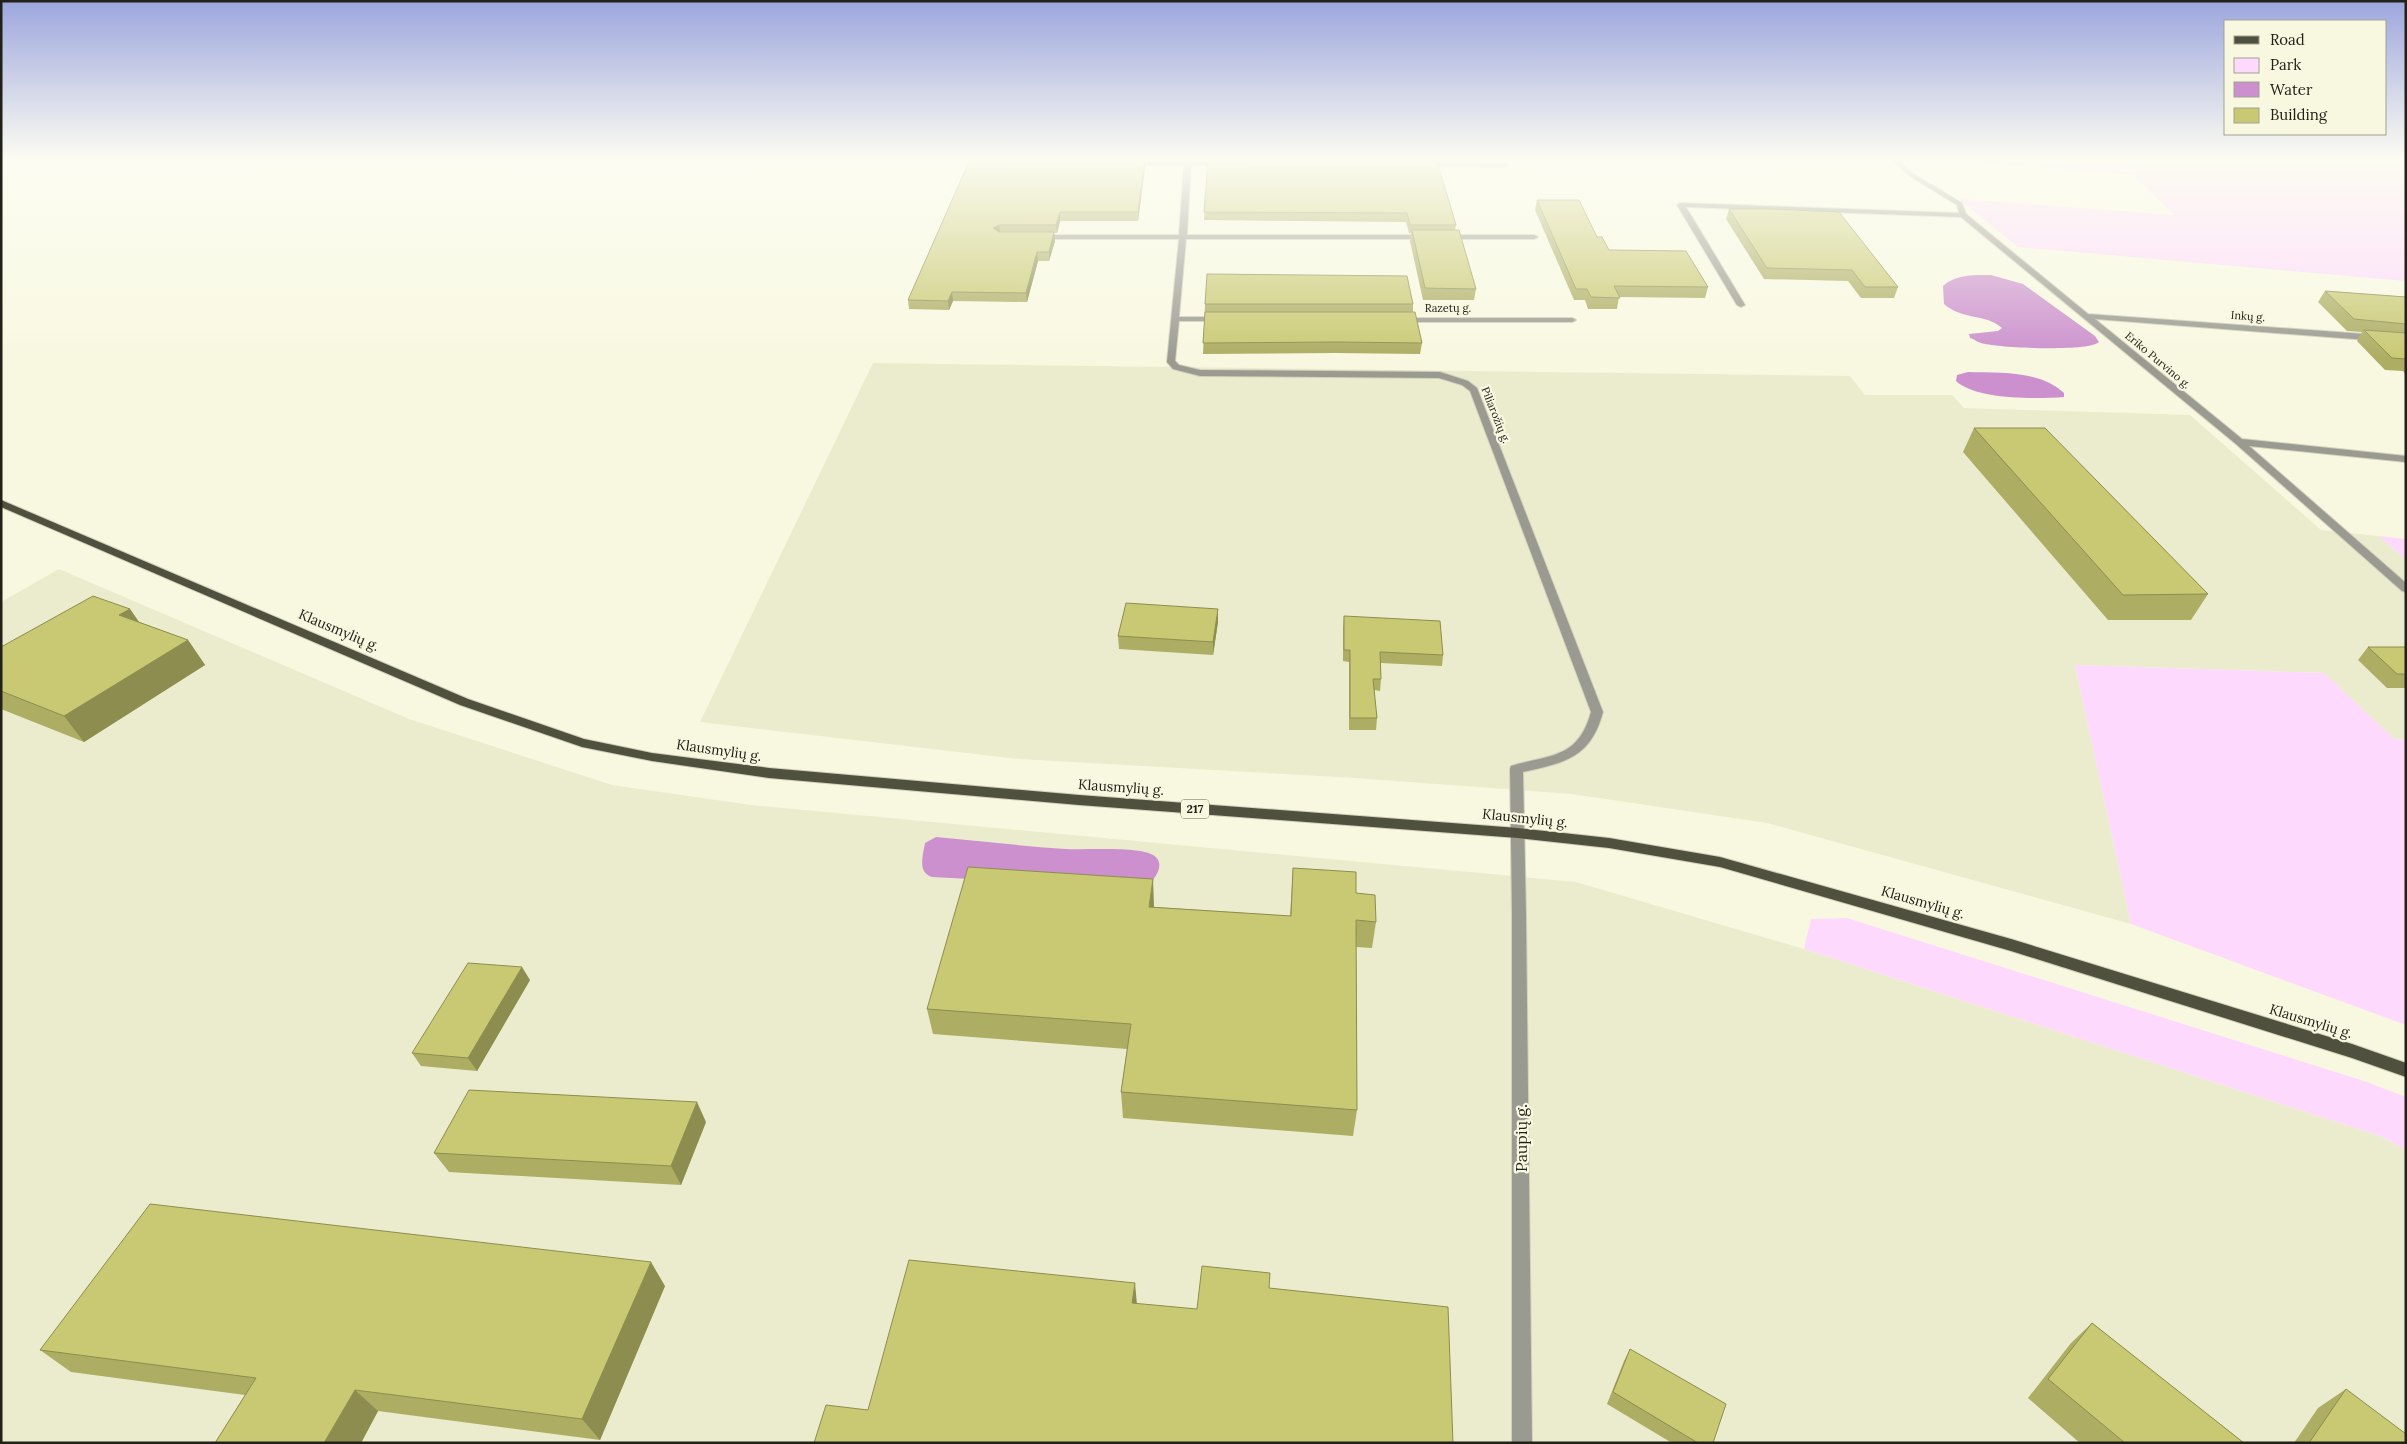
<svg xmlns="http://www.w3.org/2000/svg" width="2407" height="1444" font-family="Lora,serif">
<rect width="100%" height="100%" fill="#f8f8e1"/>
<!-- built -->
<path fill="#ebeccd" d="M873 363 1850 376 1865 395H1952L1964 408 2190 415 2321 530 2379 536 2406 560V740L2394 739 2324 673 2075 665 2131 924 1767 823 1572 794 1354 778 1019 759 700 722Z
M59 569 409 719 612 785 751 805 1576 882 1804 949 2380 1136 2406 1150V1443H1V602Z"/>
<!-- green -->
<path fill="#fddafd" d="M1902 157H2406V281L2018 247 1959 199 2174 215 2134 175Z
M2379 536 2406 539V560Z
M2075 665 2324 673 2394 739 2406 740V1025L2131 924Z
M1847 918 2364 1081 2406 1097V1150L2380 1136 1804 949 1811 919Z"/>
<!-- water -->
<path fill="#cb90cd" d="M1991 275 2023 284 2095 336 2099 342C2090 352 1996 348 1981 343 1977 342 1974 339 1970 338L1969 334 1998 331 2002 328C1985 313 1964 321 1944 304L1943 286C1956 274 1974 275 1991 275Z
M1968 372C2000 373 2039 370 2064 393V397C2037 399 1976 400 1956 381L1957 375Z
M936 837C979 841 1022 846 1065 849 1085 850 1138 846 1153 855 1168 864 1153 883 1143 888L932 877C917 872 923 856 925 843Z"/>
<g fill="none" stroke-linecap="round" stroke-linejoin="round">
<defs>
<path id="minor" d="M1185 157H1191V161H1225L1228 163 1225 165H1191L1187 235H1534L1538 237 1534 239H1186L1179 317H1221L1225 319 1221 321H1179L1175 361 1179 365 1200 370 1440 372 1468 381 1477 388 1603 712C1591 758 1564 763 1523 772L1526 914 1532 1443H1512V914L1510 769 1511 766C1551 754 1578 759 1591 712L1470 391 1462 385 1439 378 1200 376 1173 369 1167 362 1179 239H1039L1035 237 1039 235H1179L1184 165H1130L1127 163 1130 161H1184Z
M1889 157H1896L1912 173 1962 203 1966 214 2088 314 2406 337V343L2095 319 2242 439 2406 456V462L2249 446 2406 583V592L2402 591 2236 444 1961 217 1686 207 1745 305 1741 307 1737 305 1677 205 1681 203 1959 213 1957 205 1908 175Z
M1420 163H1505L1508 165 1505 167 1422 166 1420 165Z
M1398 318H1572L1576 320 1572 322H1398Z"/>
<path id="primary" d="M1 500 468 699 584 739 652 753 769 768 1079 795 1518 828 1609 838 1720 857 2011 939 2352 1044 2406 1063V1077L2352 1058 2011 951 1720 867 1609 848 1518 838 1079 805 769 778 652 761 582 747 460 705 1 507Z"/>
</defs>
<!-- minor casing -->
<use href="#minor" stroke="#d1d1bd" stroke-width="2"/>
<!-- primary casing -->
<use href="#primary" stroke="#d1d1bd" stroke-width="2"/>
<!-- minor -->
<use href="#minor" fill="#9a9a90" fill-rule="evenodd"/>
<!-- primary -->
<use href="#primary" fill="#50503f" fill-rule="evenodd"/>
</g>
<!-- wall -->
<path fill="#adad63" d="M971 157H1147L1146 160H1145V168L1138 221H1060L1057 233H1054L1055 241 1049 261H1038L1027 302 953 301 949 310 909 309 908 300Z
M1208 157H1434V161L1456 225 1455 230 1476 289 1474 300H1423L1410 241 1411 233H1409L1406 222 1204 220Z
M1537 200 1609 250 1708 287 1705 298 1619 297 1617 309H1588L1585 300H1574L1535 210Z
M1729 209 1898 287 1894 298H1861L1848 281 1764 279 1726 219Z
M2325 291 2406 297V375L2403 371 2385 370 2357 341 2362 332 2347 331 2318 302Z
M1205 304H1413V312L1422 343 1420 354 1336 353 1203 354Z
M1974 428 2208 594 2191 620H2108L1963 452Z
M130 609 139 622 188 640 205 665 84 742 1 709V647Z
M1218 609V622L1213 655 1119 649 1118 636Z
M1344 616 1443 655 1442 666 1381 663V679L1380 691 1374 690 1377 718 1376 730H1349V662L1343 661V628Z
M2368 647H2406V688H2387L2358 660Z
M1293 868 1356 893 1376 922 1372 948 1356 947 1357 1110 1353 1136 1123 1118 1121 1092 1127 1049 933 1034 927 1009 1154 907 1290 916Z
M530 980 477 1071 421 1066 412 1053Z
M706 1122 681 1185 449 1172 434 1153Z
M665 1286 600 1440 378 1411 361 1443H215L245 1395 71 1372 40 1350Z
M2092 1323 2244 1443H2080L2028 1398 2071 1343Z
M1630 1349 1713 1443H1672L1607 1404 1624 1361Z
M2346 1389 2406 1443H2294L2318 1408Z"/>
<!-- shaded-wall -->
<path fill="#8d8d50" d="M1145 160V168L1138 221V212Z
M1060 212V221L1057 233 1056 225Z
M999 225 1000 233 993 228Z
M1054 232 1055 241 1049 261V252Z
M1037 252 1038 261 1027 302 1026 293Z
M952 292 953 301 949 310 948 301Z
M130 609 147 634 119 615Z
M1218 609V622L1213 655V642Z
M188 640 205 665 84 742 64 716Z
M1153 879 1154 906 1150 933 1149 907Z
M522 967 530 980 477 1071 468 1058Z
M697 1102 706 1122 681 1185 671 1166Z
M651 1262 665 1286 600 1440 582 1419Z
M1135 1283 1137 1305 1132 1303Z
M355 1390 378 1411 361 1443H324Z"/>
<!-- building -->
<path fill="#c9c973" stroke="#8d8d50" d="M971 157H980L983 160H1145L1138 212H1060L1056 225H999L993 228 999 232H1054L1049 252H1037L1026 293 952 292 948 301 908 300Z
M1208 160 1437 161 1456 225H1410L1407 213 1204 212Z
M1537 200H1579L1597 237H1602L1609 250 1686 251 1708 287 1614 286 1620 298 1591 297 1587 289H1576Z
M1729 209H1770L1839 212 1898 287H1865L1852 270 1767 268Z
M1412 230H1459L1476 289 1425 288Z
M1207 274 1407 276 1413 304H1205Z
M2325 291 2406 297V324L2354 319Z
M1205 312H1415L1422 343 1337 342 1203 343Z
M2364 330 2406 333V359L2392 358Z
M1974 428H2045L2208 594 2123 595Z
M93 596 130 609 119 615 188 640 64 716 1 691V647Z
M1126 603 1218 609 1213 642 1118 636Z
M1344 616 1440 621 1443 655 1380 652 1381 679H1373L1377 718H1350V650H1344Z
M2368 647H2406V674H2397Z
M968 867 1153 879 1149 907 1291 916 1293 868 1356 872V893L1375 895 1376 922 1356 920 1357 1110 1121 1092 1131 1024 927 1009Z
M468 963 522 967 468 1058 412 1053Z
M469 1090 697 1102 671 1166 434 1153Z
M150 1204 651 1262 582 1419 355 1390 324 1443H215L256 1378 40 1350Z
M909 1260 1135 1283 1132 1303 1197 1309 1202 1266 1270 1273 1269 1288 1448 1307 1453 1443H814L826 1405 868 1410Z
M2092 1323 2244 1443H2125L2048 1379Z
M1630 1349 1726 1404 1713 1443H1698L1613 1392Z
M2346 1389 2406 1434V1443H2309Z"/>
<!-- sky -->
<linearGradient id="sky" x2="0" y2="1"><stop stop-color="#9ca6dd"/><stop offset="0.44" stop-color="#fcfcf2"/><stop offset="1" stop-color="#fcfcf2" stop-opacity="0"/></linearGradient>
<rect width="2407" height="360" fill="url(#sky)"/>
<g text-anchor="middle" stroke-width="4.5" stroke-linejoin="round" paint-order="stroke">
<!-- far-street labels -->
<g font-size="11" fill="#212119" stroke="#f8f8e1">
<text x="1448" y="312">Razetų g.</text>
<text transform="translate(2248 316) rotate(4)" y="4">Inkų g.</text>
<text transform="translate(2158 360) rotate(40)" y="4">Eriko Purvino g.</text>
<text transform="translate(1496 415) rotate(68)" y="4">Piliarožių g.</text>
</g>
<!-- shield labels -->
<rect fill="#f8f8e1" stroke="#626255" stroke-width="1" x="1181" y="799.5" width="28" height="19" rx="4"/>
<g font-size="12" font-weight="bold" fill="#212119">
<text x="1195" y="813">217</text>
</g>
<!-- street labels -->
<g font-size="14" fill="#212119" stroke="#f8f8e1">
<text transform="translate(339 630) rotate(23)" y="5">Klausmylių g.</text>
<text transform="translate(719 750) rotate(8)" y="5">Klausmylių g.</text>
<text transform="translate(1121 787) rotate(4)" y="5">Klausmylių g.</text>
<text transform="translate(1525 818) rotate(6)" y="5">Klausmylių g.</text>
<text transform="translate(1923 902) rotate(16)" y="5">Klausmylių g.</text>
<text transform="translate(2311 1021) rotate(17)" y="5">Klausmylių g.</text>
</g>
<!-- near-street labels -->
<g font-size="16" fill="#212119" stroke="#f8f8e1">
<text transform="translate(1521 1138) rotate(-90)" y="6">Paupių g.</text>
</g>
</g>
<!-- border -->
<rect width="2407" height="1444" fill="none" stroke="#212119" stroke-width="5"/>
<!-- legend -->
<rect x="2224" y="20" width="162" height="115" fill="#f8f8e1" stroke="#a2a291"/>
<rect x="2234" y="36" width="25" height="8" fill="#50503f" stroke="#a2a291"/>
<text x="2270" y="45" font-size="15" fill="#212119">Road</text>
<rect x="2234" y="58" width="25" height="15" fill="#fddafd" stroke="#a2a291"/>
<text x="2270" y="70" font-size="15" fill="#212119">Park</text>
<rect x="2234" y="82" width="25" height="15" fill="#cb90cd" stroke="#a2a291"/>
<text x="2270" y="95" font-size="15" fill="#212119">Water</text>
<rect x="2234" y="108" width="25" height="15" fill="#c9c973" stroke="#a2a291"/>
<text x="2270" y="120" font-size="15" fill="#212119">Building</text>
</svg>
